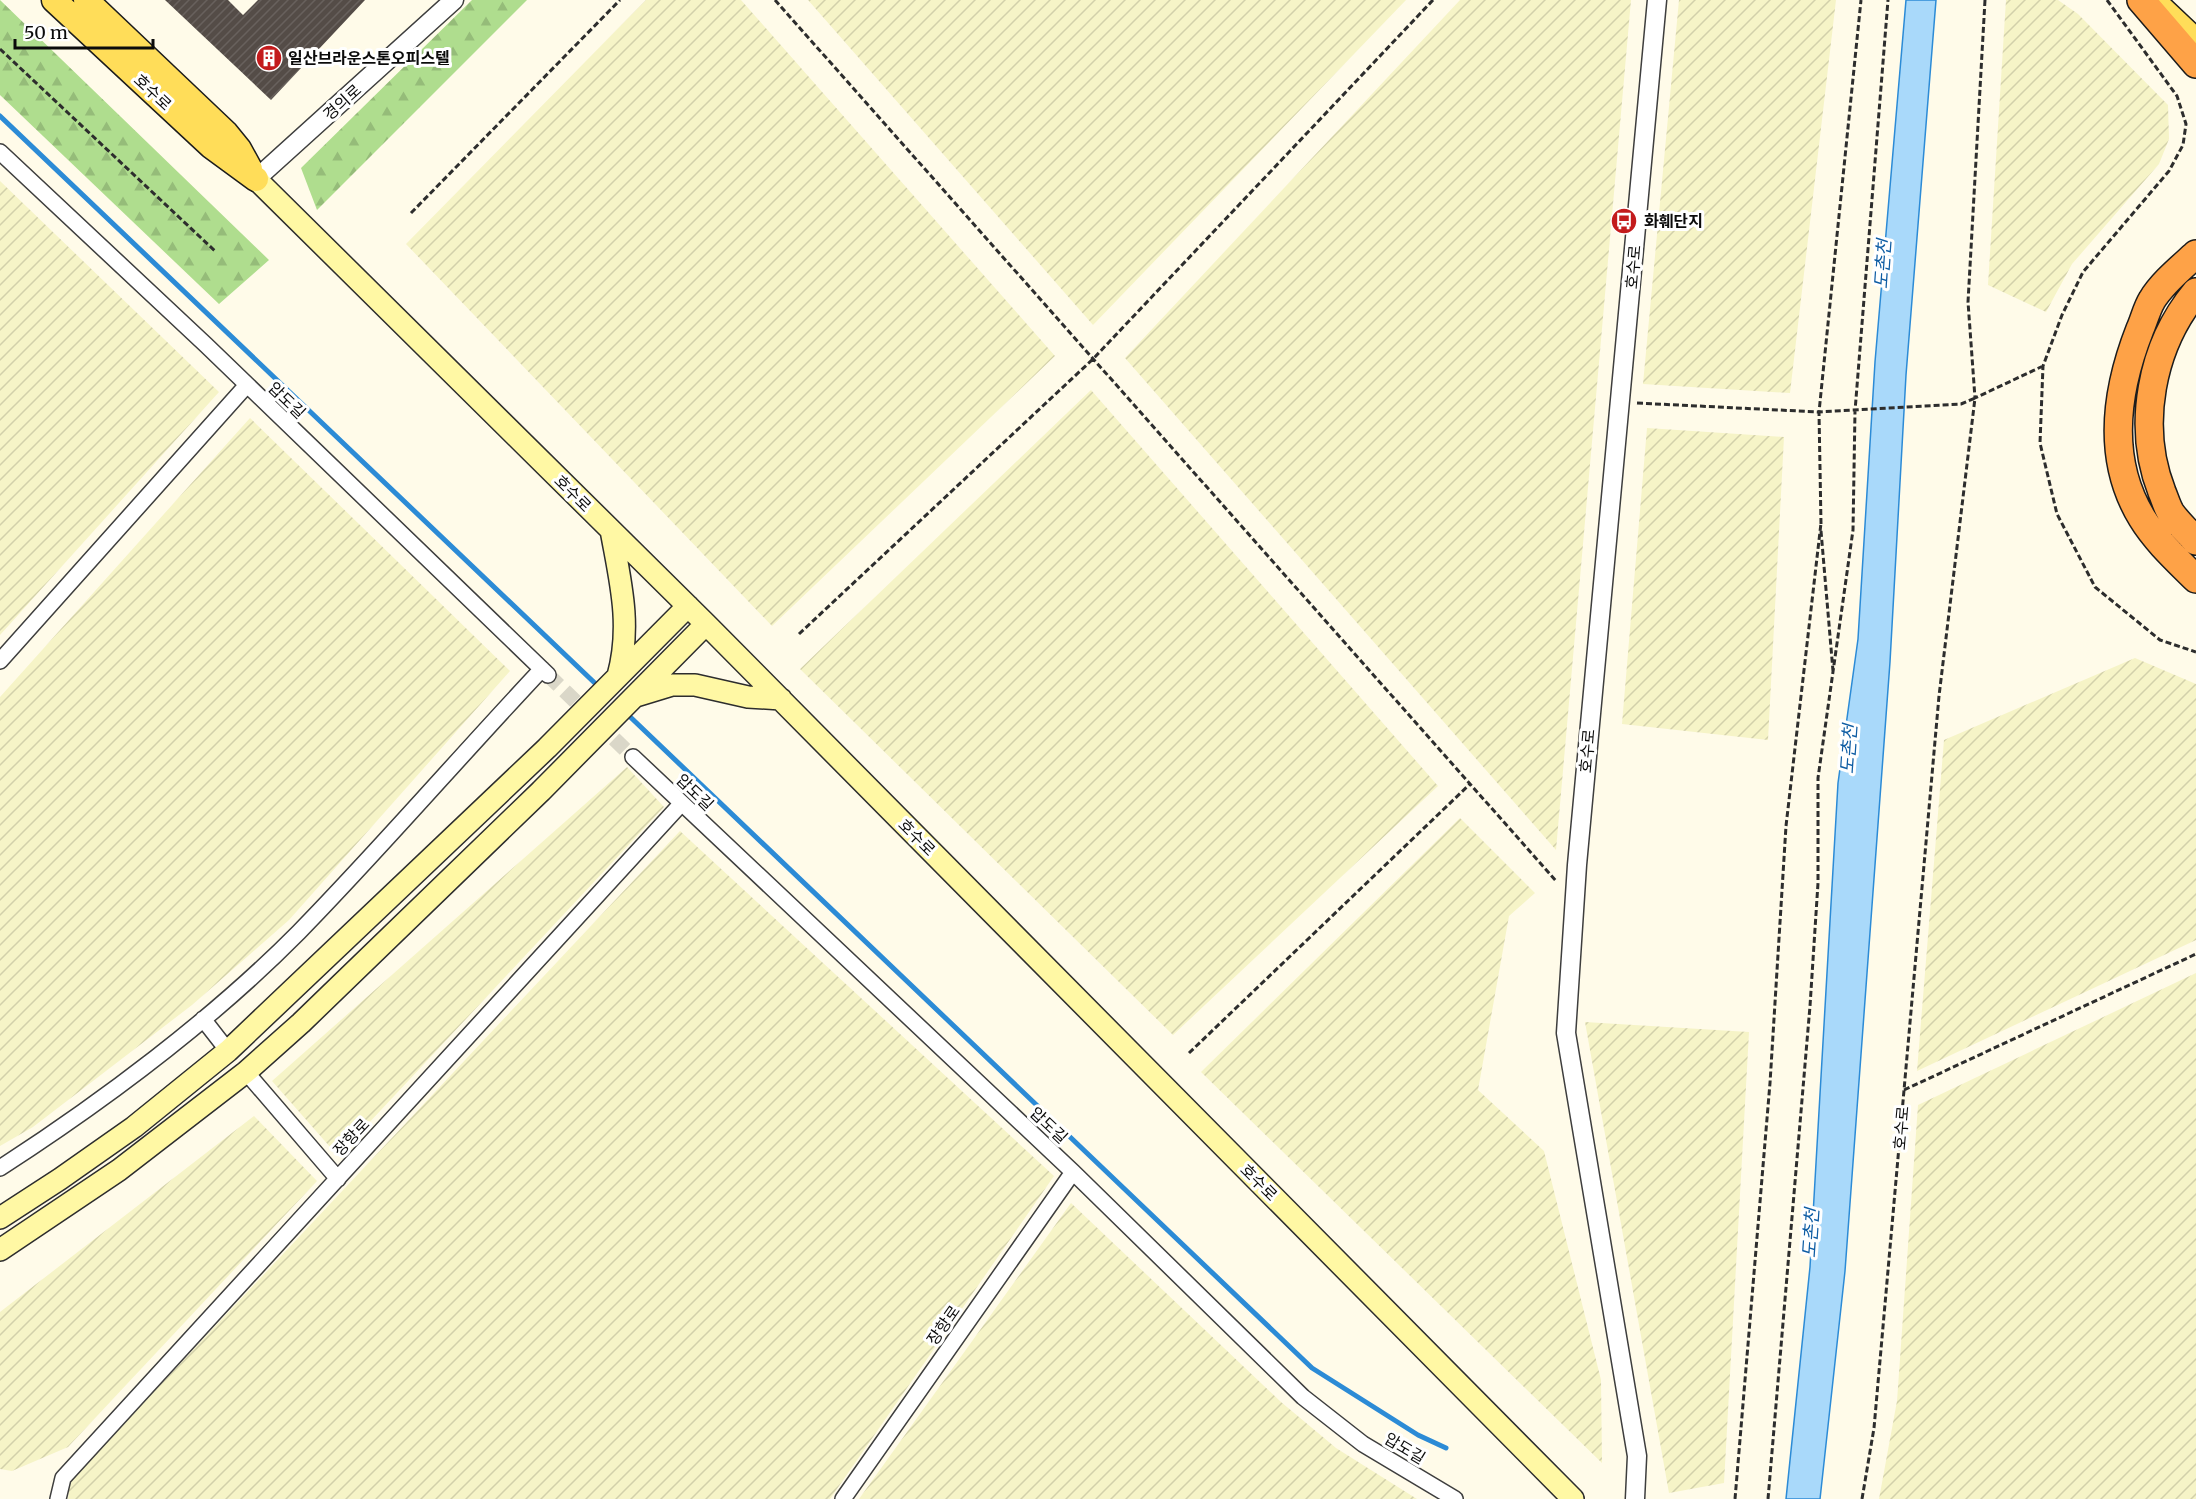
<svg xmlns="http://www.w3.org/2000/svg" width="2196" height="1499" font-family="Merriweather,'Noto Sans KR',serif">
<defs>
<pattern id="farmland-furrows" width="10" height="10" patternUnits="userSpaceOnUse" patternTransform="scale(1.5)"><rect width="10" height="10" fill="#f6f4c7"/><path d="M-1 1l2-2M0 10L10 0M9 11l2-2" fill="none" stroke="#d2d0aa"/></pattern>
<pattern id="forest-firs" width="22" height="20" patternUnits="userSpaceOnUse" patternTransform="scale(1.5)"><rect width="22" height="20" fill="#afdd8e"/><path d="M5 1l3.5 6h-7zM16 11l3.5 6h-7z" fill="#95bc79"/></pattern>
<pattern id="building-hatch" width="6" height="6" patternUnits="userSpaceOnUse" patternTransform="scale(1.5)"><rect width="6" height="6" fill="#544c47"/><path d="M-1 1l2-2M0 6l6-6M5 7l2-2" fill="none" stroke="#68615d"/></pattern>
</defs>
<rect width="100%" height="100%" fill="#fffbe9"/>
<!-- farmland -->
<path fill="url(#farmland-furrows)" d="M646 0H741L1055 356 772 626 406 244Z
M808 0H1406L1093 325Z
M1460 0H1631L1556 850 1125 358Z
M1679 0H1836L1790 393 1643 384Z
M2006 0H2058L2078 14 2168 105 2169 139 2159 164 2072 264 2046 312 1988 285Z
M0 181 219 392 0 635Z
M1091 390 1438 786 1173 1035 800 669Z
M250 418 510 671 289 920 192 1005 33 1127 0 1146V697Z
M1647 428 1784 437 1768 740 1622 724Z
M2135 658 2196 684V940L1917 1071 1944 740Z
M627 767 664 807 338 1156 272 1081Z
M1460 818 1535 893 1509 916 1478 1090 1544 1151 1601 1380 1602 1463 1201 1072Z
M680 831 1054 1176 830 1499H68L70 1481Z
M2196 973V1499H1879L1897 1401 1918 1105Z
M1585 1022 1749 1032 1724 1483 1669 1493Z
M254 1116 317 1181 68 1447 12 1471 0 1469V1312Z
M1071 1203 1281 1402 1336 1448 1417 1499H859Z"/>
<!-- forest -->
<path fill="url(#forest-firs)" d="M0 0 269 260 219 304 0 95Z
M472 0H527L317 210 301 168Z"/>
<!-- water -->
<path fill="#a9d9fa" stroke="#2c8bd6" stroke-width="1.5" d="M1906 0H1936L1906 375 1890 662 1845 1271 1820 1499H1786L1810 1267 1838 783 1858 639 1875 362Z"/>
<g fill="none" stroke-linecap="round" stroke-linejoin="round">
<!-- stream -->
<path stroke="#2c8bd6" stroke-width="5" d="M0 116 600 688
M624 711 1312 1368 1418 1435 1446 1448"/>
</g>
<!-- building -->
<path fill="url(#building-hatch)" d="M165 0H228L243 15 258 0H365L271 100Z"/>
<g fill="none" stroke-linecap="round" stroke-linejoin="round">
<!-- minor-tunnel -->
<path stroke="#dad7c8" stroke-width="15" stroke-dasharray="15 8" stroke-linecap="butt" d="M548 675 633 757"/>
<defs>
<path id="minor" d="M0 152 206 345 548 675
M0 661 246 386
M633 757 1073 1172 1303 1397 1363 1444 1455 1499
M203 1019 228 1051
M246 1072 338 1179
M0 1168C102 1102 213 1019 299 932 382 847 460 756 542 669
M58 1499 63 1478 681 804
M843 1499 1073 1172"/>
<path id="tertiary" d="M256 179 454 0
M1635 1499 1637 1456 1566 1033 1577 865 1657 0"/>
<path id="secondary" d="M256 179 706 624 1573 1499
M611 530C620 580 632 625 618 676
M636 696 672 685H695L748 697 781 699
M0 1218 60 1179 134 1127 228 1051 547 748 688 606
M0 1250 119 1170 246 1072 301 1023 541 791 706 624"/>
<path id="primary" d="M54 0 211 146 256 179
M86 0 226 133 239 149 250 169
M2161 8 2196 41"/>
<path id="motorway" d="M2141 0 2196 64
M2196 254C2182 267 2162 283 2152 300 2147 308 2144 320 2140 329 2116 390 2106 459 2142 518 2156 541 2177 560 2196 579
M2196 292C2151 346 2136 426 2162 492 2165 499 2167 507 2171 513 2178 523 2188 532 2196 541"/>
</defs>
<!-- minor casing -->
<use href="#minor" stroke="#3e3e3e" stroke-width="18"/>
<!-- tertiary casing -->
<use href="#tertiary" stroke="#3e3e3e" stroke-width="21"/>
<!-- secondary casing -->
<use href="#secondary" stroke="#2d2d2d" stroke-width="24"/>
<!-- primary casing -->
<use href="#primary" stroke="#1c1c1c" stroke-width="27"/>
<!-- motorway casing -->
<use href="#motorway" stroke="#1c1c1c" stroke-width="30"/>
<!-- path -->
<path stroke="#2d2d2d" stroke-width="3" stroke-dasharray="6 3" stroke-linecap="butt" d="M775 0 1557 882
M1985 0 1968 302 1975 398 2043 366
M2107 0 2177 96 2186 124 2183 145 2169 171 2083 272 2062 315 2043 366 2040 443 2057 514 2095 587 2160 640 2196 652
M0 49 215 251
M411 213 620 0
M1637 403 1819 412 1961 404 1975 398
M1821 524 1819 412 1861 0
M1821 531 1833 671
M799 634 1093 359 1433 0
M1189 1053 1470 784
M1904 1090 2196 954
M1735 1499 1770 1083 1786 826 1821 523
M1768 1499 1810 1006 1818 883V778L1853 530 1855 411 1888 0
M1862 1499 1874 1428 1939 696 1975 398"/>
<!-- minor -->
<use href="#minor" stroke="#fff" stroke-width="15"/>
<!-- tertiary -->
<use href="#tertiary" stroke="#fff" stroke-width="18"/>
<!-- secondary -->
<use href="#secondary" stroke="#fff8a4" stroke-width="21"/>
<!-- primary -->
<use href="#primary" stroke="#ffdd59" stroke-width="24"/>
<!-- motorway -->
<use href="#motorway" stroke="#fea247" stroke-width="27"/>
</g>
<!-- icons -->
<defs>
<symbol id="building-disc" viewBox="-11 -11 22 22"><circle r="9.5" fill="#c31b1c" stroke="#fff"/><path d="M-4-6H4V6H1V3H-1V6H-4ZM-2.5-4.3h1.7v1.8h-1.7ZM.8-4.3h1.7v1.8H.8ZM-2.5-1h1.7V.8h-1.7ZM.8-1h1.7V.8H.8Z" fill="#fff"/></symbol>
<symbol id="bus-disc" viewBox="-11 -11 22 22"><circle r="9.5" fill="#c31b1c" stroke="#fff"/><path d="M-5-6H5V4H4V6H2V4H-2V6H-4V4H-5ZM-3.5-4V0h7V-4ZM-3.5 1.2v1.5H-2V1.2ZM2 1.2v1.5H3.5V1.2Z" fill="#fff"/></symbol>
</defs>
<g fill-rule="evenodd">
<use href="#building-disc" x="254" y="43" width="30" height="30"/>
<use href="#bus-disc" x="1609" y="206" width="30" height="30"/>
</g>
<g text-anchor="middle" stroke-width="6" stroke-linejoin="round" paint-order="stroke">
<!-- poi labels -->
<g font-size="16" font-weight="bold" fill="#0b0b0b" stroke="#fff" text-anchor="start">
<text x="288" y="64">일산브라운스톤오피스텔</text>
<text x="1644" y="227">화훼단지</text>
</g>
<!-- street labels -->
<g font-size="16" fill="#0b0b0b" stroke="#fff">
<text transform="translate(153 92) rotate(43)" y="6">호수로</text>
<text transform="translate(342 102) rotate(-42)" y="6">경의로</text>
<text transform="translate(1633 267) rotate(-85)" y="6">호수로</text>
<text transform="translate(287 400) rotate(44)" y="6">압도길</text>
<text transform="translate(573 493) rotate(45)" y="6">호수로</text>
<text transform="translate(1587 751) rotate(-85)" y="6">호수로</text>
<text transform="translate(695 792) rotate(44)" y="6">압도길</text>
<text transform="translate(917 837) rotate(45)" y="6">호수로</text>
<text transform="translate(1049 1125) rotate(43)" y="6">압도길</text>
<text transform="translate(1901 1128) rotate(-85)" y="6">호수로</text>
<text transform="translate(351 1137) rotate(-47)" y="6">장항로</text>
<text transform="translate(1259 1182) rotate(45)" y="6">호수로</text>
<text transform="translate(943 1325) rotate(-55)" y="6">장항로</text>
<text transform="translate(1405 1448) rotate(31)" y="6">압도길</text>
</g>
<!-- water labels -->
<g font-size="18" font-style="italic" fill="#0d5ca3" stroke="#fff">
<text transform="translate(1883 264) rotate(-86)" y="6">도촌천</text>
<text transform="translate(1849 749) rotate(-86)" y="6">도촌천</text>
<text transform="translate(1811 1233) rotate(-86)" y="6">도촌천</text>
</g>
</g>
<!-- scale -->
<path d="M15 39v9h138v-9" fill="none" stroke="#0b0b0b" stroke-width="3"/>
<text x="24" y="39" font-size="18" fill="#0b0b0b" stroke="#ffffff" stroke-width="4.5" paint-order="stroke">50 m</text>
</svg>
